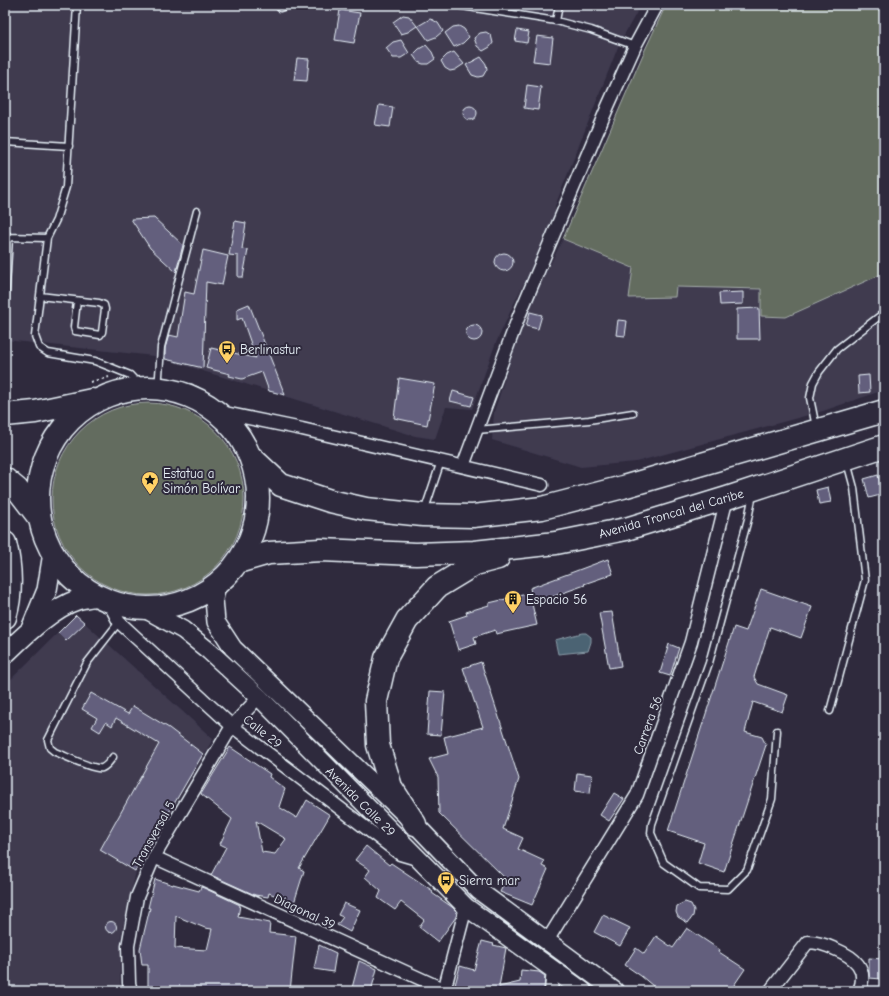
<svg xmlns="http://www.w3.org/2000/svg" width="889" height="996" font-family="'Comic Neue',sans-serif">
<rect width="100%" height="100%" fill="#2f2a3d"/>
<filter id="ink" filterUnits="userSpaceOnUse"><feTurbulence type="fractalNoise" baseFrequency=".025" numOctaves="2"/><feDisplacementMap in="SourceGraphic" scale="8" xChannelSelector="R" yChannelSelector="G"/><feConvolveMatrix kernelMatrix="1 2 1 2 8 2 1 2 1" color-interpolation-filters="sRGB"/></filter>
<g filter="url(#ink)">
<!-- built -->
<path fill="#3f3a50" d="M5 5H641L620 42 555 206V216L542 248 518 295 495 345 472 409 446 407 435 439 415 436 154 356 5 340Z
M563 239 633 268 629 298 675 297V287L761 289V316L786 317 884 273V390L823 411 636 462 581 467 492 440 494 412 527 310Z
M76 615 213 739 136 871 121 937 120 991H5V685Z"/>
<!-- green -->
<path fill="#646c5f" stroke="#a6aeac" d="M666 5H884V273L786 317 761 316V289L676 287 675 297 629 298 633 268 563 239 644 52Z
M52 499a96 96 0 1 1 192 0a96 96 0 1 1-192 0Z"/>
<!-- water -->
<path fill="#4b6473" stroke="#8a9ca8" d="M582 633H586L591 637V642L588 651 558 654 555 640Z"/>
<!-- building -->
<path fill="#635f7d" stroke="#e8f1f8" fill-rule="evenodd" d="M340 10 360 13 354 43 335 40Z
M403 15 409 16 417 26 408 32 401 34 393 22Z
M430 19 433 20 438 23 443 31 436 37 428 40 418 26Z
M459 26 464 29 469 37 463 43 454 47 445 33 453 27Z
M517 30 529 32 527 43 515 41Z
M486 32 491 35 493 43 490 47 483 51 477 46 474 38 480 33Z
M537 36 553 38 550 63 533 61Z
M401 40 409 53 401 58H393L386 48 393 42Z
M426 45 432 52 435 59 428 64H423L418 62 413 55 419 49Z
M454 52 464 64 455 70 450 71 445 68 441 61 447 55Z
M481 57 486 64 487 69 483 76 478 77 472 75 466 65Z
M297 58 309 59 307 81 294 80Z
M527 85 541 87 538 110 524 108Z
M379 105 393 107 390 127 375 125Z
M463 113a7 7 0 1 1 14 0a7 7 0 1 1-14 0Z
M154 218 183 245 176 272 150 248 131 219Z
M235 221 246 223 242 249 248 250 243 277H238V256L229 255Z
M203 250 228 256 222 285 206 282 203 368 165 359V348L169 335 178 337 185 292 194 294Z
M495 262a9 9 0 1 1 18 0a9 9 0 1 1-18 0Z
M743 292V304L720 305 719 293Z
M249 304 285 395 269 391 262 372 242 379 229 376 230 374 206 368 211 348 256 358 242 318 237 320V309Z
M759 308 760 339H737V309Z
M530 312 542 315 538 329 526 326Z
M618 320 627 321 625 336 616 335Z
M466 333a8 8 0 1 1 16 0a8 8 0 1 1-16 0Z
M869 375 870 392 859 393 858 376Z
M399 378 435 384 427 425 394 418Z
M453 391 474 397 471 406 450 401Z
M878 475 884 494 869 498 864 479Z
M828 487 831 502 819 504 816 490Z
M608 559 613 574 584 584 585 585 532 604 537 625 496 634 495 630 474 637 476 644 458 650 449 621 467 615 466 612 489 605V603L531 593 530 588Z
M761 589 812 607 801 638 770 627 754 677 758 684 788 695 782 712 753 702 745 732 762 737 766 745 724 872 698 863 704 843 668 831 734 627 746 631Z
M612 612 621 666 609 668 599 613Z
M76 615 85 623 66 641 58 633Z
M669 644 679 648 670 676 660 673Z
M481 662 519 779 503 829 523 838 518 849 544 861 542 866 548 869 532 905 500 892 506 879 439 813 438 777 429 759 448 754 444 737 483 727 463 668Z
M430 691 445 692 441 735 427 734Z
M91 693 128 714 133 706 169 728 203 754 135 871 100 850 159 744 116 718 112 726 106 722 100 732 92 727 97 718 82 709Z
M230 747 270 774 269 777 285 789 279 807 297 818 307 800 330 815 299 868 304 871 294 903 269 893 268 897 255 895 211 875 226 847 220 844 232 819 201 794ZM256 821 286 839 275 854 262 852Z
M577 773 592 775 590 793 575 791Z
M614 793 624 799 609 821 600 815Z
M366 846 389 865 391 863 433 891 432 893 452 907 457 912 456 917 438 942 419 927 424 920 401 902 395 910 378 898 381 891 365 877 370 870 355 860Z
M155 879 173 885V884L199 891 201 887 204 888 240 905 238 917 270 923 269 933 296 936 290 991H148V965H142L140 949 150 908H148ZM176 916 205 928 212 929 207 950 175 948Z
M685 902 691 904 694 910 693 916 688 923 678 917 676 912 677 906Z
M344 903 360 910 350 932 337 925 343 917 338 915Z
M603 915 630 928 620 946 594 932Z
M105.5 927a5.5 5.5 0 1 1 11 0a5.5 5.5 0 1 1-11 0Z
M687 928 720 950 719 952 745 969 730 991H659L641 976 625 965 636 948 644 954 656 936 673 948Z
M482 941 494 944 493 945 506 948 499 987 520 982 521 970 539 972 545 976 544 991H499V988V991H475L455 985 460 966 474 970Z
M319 945 336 953 333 972 314 969Z
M869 958 883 959 882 979 869 978Z
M359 961 377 969 371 991H360L352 988Z"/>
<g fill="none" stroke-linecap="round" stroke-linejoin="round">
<defs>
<path id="lane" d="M77 5 66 187 56 220 47 238 35 336 39 347 48 353 95 361 130 375 144 390
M456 5 556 21
M559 5 556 21 591 30 635 46
M280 8 289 5
M5 142 69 146
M5 233 9 237 5 304
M7 237 47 238
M40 296 99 303 104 305 105 309 102 332 100 335 75 331 74 327 77 301
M158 390 161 347 197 211
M816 427 810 398 813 383 819 372 837 349 881 315
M477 430 589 420 633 413
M753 494 748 519 709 663 652 824 651 833 664 863 699 888 728 889 747 870 772 799 777 731
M424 512 441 461
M830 711 865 580 854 488 847 462
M113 757C110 761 107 766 102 768 93 770 64 755 55 752L50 748 48 740 87 663 119 622"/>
<path id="street" d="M215 411 302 429 542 485
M463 466 519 316 608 106 635 46 657 5
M108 601 119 622 232 726 400 854 417 859
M154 857 445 990
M547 941 637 795 691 642 727 498
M131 991 129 983 128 946 137 897 154 857 232 726 259 697
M444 991 466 907
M551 991 553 969
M770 991 808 942C818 942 826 945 835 949 854 957 869 968 859 991"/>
<path id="secondary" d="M217 584 214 599 216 622 233 648 415 824 479 891 615 991
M143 608 183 630 209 651 259 697 466 907 583 991"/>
<path id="primary" d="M31 629 47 590 53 553
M5 654C24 636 52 608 77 600 83 598 91 597 98 596"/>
<path id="highway" d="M38 498a110 110 0 1 1 220 0a110 110 0 1 1-220 0Z
M5 415 35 412 92 400
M250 456 281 485 330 501 366 509 423 515 473 516 542 508 623 487 884 411
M5 479 17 489 40 519
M5 543C11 566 12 594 5 617
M238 562 269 553 321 550 416 554 474 552 556 543 626 529 727 498 884 446
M415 824 391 787 378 745 376 701 386 658 407 620 437 587 475 564 498 558"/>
</defs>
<!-- lane casing -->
<use href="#lane" stroke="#e8f1f8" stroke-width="9"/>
<!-- street casing -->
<use href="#street" stroke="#e8f1f8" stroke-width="15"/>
<!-- secondary casing -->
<use href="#secondary" stroke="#e8f1f8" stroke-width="20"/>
<!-- primary casing -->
<use href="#primary" stroke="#e8f1f8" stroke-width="22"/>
<!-- highway casing -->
<use href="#highway" stroke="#e8f1f8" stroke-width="25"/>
<!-- path -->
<path stroke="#e8f1f8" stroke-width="2" stroke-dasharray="3 3" stroke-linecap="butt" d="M167 379 194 385 216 399
M90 382 109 377"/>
<!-- lane -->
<use href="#lane" stroke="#2f2a3d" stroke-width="6"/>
<!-- street -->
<use href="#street" stroke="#2f2a3d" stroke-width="12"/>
<!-- secondary -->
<use href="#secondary" stroke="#2f2a3d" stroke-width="17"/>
<!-- primary -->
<use href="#primary" stroke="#2f2a3d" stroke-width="19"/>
<!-- highway -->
<use href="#highway" stroke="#2f2a3d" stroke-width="22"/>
</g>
</g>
<!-- icons -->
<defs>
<symbol id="bus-pin" viewBox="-11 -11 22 30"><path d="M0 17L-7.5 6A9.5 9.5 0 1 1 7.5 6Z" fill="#ffd166" stroke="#2f2a3d"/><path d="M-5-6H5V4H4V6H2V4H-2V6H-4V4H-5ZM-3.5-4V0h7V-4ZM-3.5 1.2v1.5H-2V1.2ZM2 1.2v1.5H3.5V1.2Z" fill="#111"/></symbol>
<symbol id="sight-pin" viewBox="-11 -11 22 30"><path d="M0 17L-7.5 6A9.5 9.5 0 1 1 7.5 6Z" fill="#ffd166" stroke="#2f2a3d"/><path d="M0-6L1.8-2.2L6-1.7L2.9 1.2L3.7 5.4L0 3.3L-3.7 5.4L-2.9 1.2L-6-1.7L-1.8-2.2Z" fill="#111"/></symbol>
<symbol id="building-pin" viewBox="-11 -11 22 30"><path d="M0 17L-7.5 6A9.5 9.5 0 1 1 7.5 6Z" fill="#ffd166" stroke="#2f2a3d"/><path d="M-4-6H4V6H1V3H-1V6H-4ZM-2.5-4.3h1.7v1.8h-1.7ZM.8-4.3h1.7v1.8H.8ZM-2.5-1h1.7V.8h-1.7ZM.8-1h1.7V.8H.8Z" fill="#111"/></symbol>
</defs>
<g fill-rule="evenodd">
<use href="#bus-pin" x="217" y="339" width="20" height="27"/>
<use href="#sight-pin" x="140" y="470" width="20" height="27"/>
<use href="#building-pin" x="503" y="589" width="20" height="27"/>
<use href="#bus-pin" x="436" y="870" width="20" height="27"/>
</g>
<g text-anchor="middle" stroke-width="4" stroke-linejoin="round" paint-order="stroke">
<!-- poi labels -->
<g font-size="13" fill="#e8f1f8" stroke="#2f2a3d" text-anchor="start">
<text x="240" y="354">Berlinastur</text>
<text x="163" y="478">Estatua a<tspan x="163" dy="15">Simón Bolívar</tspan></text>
<text x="526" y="604">Espacio 56</text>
<text x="459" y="885">Sierra mar</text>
</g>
<!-- street labels -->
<g font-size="13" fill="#e8f1f8" stroke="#2f2a3d">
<text transform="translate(671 513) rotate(-16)" y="5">Avenida Troncal del Caribe</text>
<text transform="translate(647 725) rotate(-70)" y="5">Carrera 56</text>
<text transform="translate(263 731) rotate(38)" y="5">Calle 29</text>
<text transform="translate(361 801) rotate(45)" y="5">Avenida Calle 29</text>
<text transform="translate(153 834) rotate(-61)" y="5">Transversal 5</text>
<text transform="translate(305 911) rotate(25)" y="5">Diagonal 39</text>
</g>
</g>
<!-- margin -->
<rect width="889" height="996" fill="none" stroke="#2f2a3d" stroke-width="20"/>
<rect x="10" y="10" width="869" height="976" fill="none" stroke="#e8f1f8" stroke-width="1.5" filter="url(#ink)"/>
</svg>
